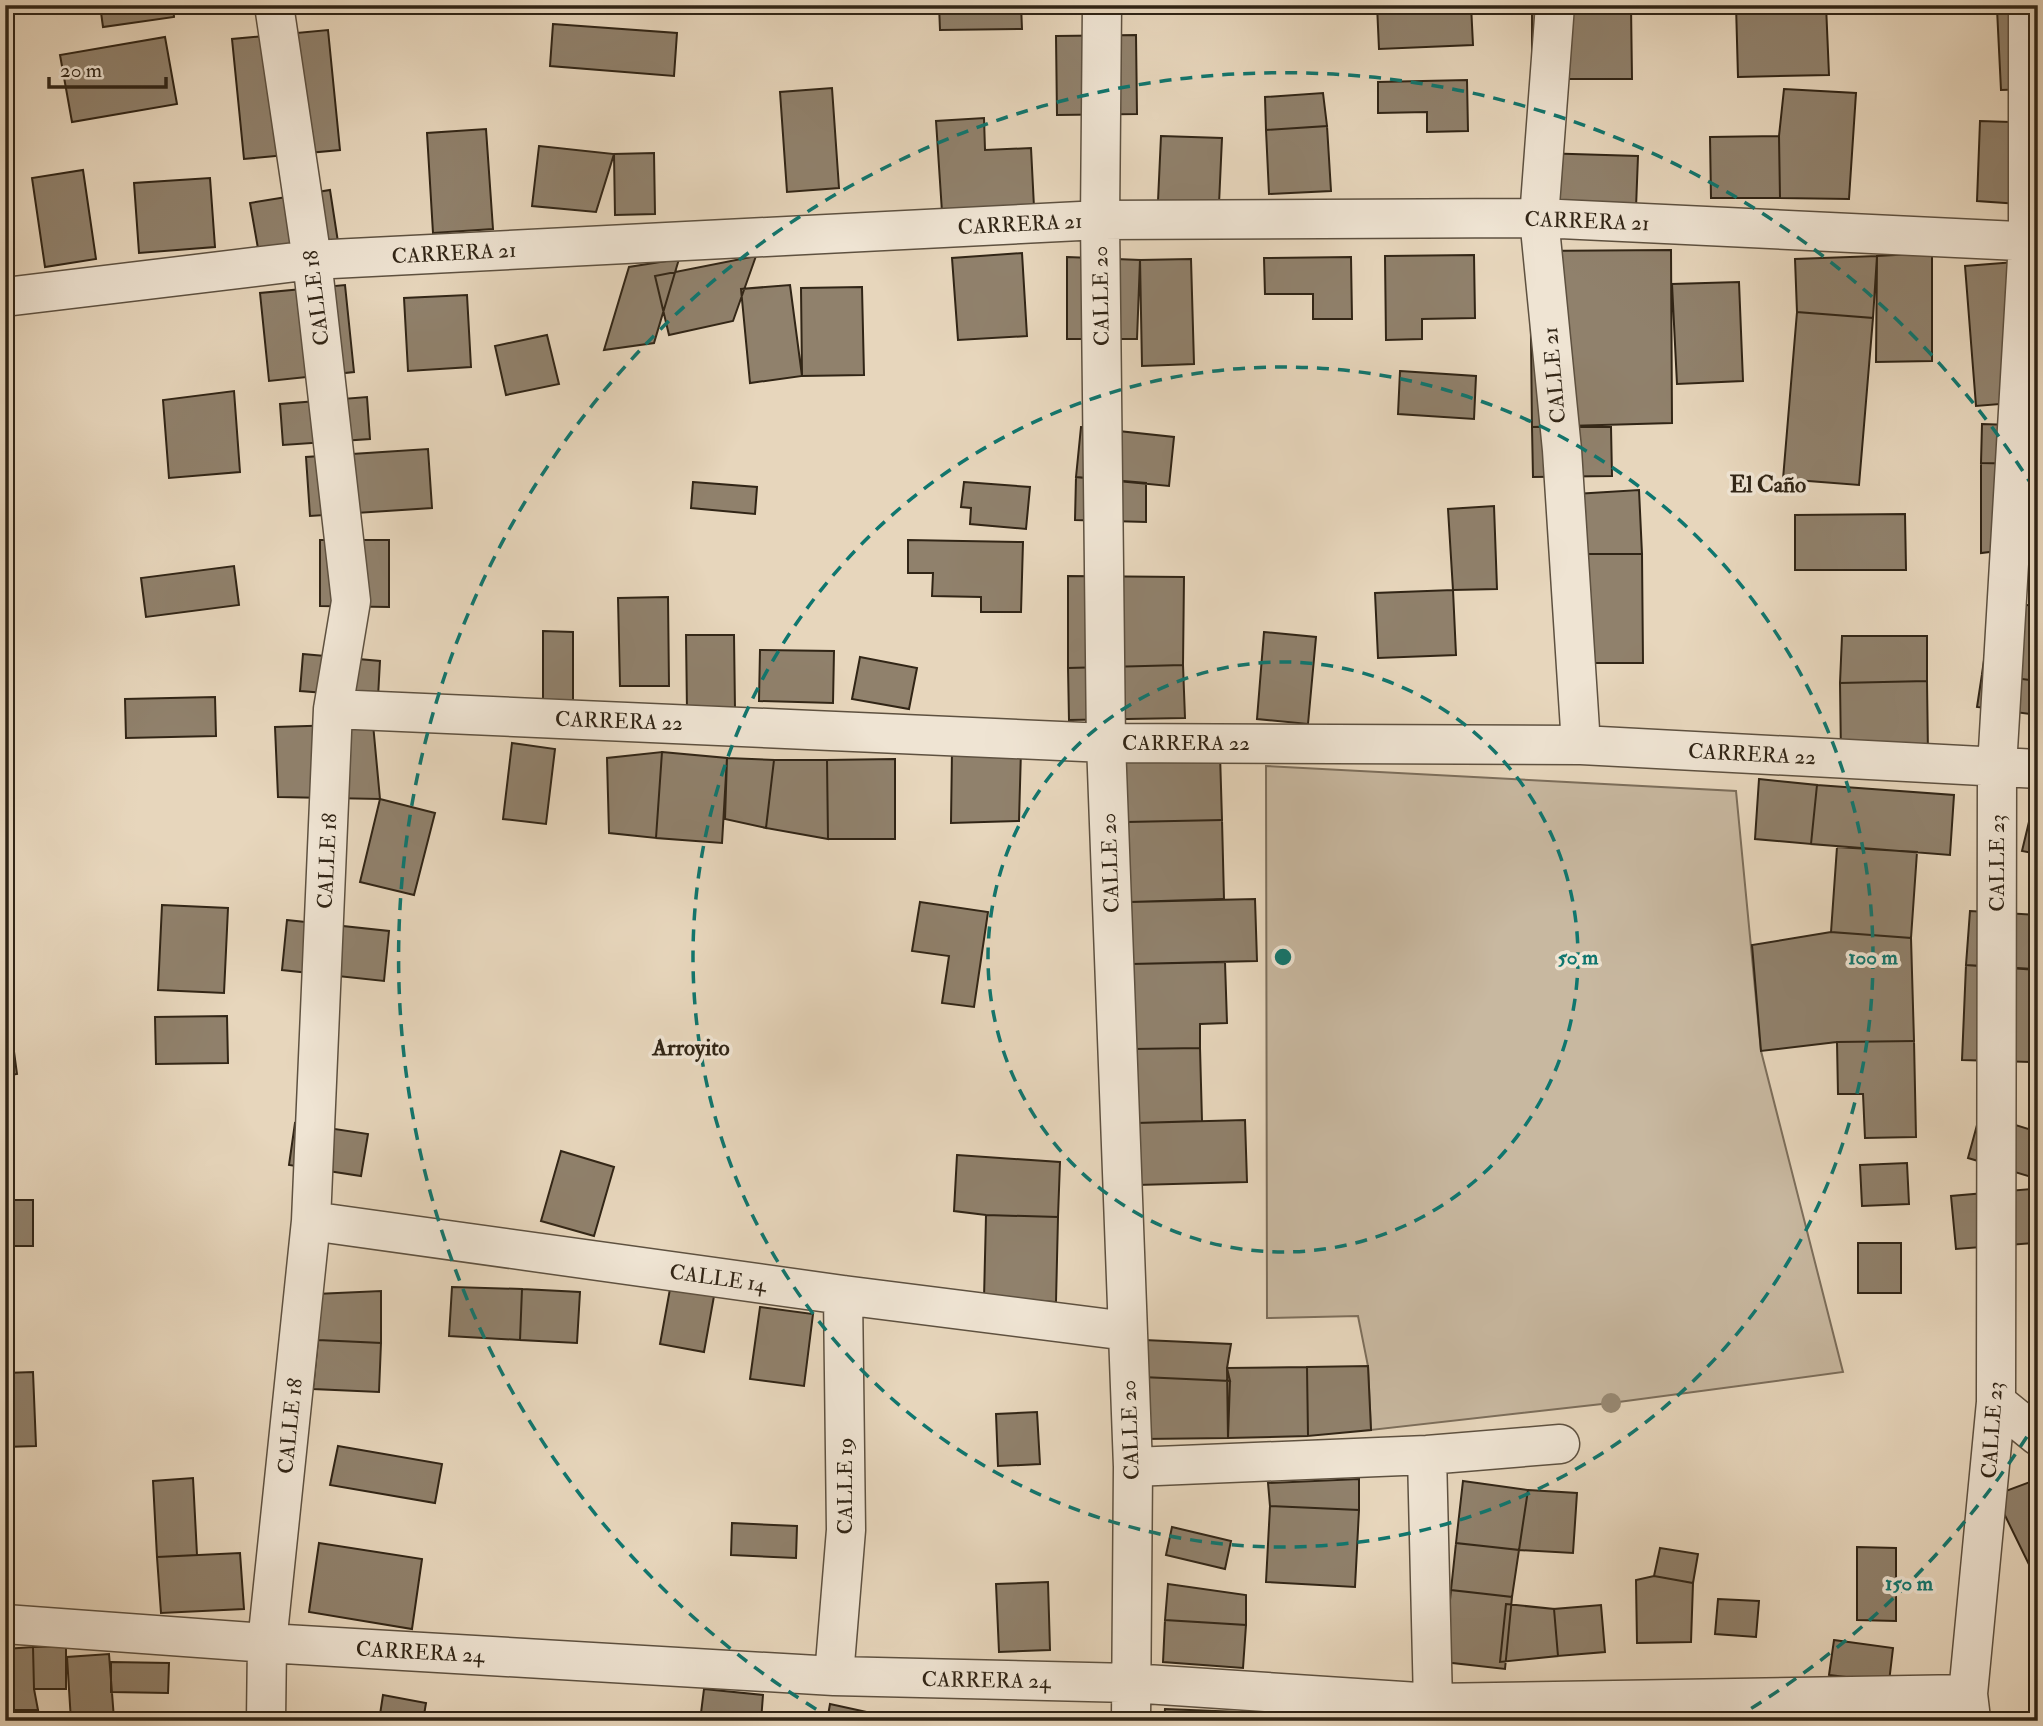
<svg xmlns="http://www.w3.org/2000/svg" width="2043" height="1726" font-family="'IM FELL Double Pica',serif">
<rect width="100%" height="100%" fill="#e7d6bc"/>
<filter id="stains"><feTurbulence type="fractalNoise" baseFrequency=".00286" numOctaves="4"/><feColorMatrix values="0 0 0 0 .2 0 0 0 0 .09 0 0 0 0 .02 0 0 0 .5 -.17"/></filter>
<radialGradient id="worn" r=".72"><stop offset=".6" stop-color="#630" stop-opacity="0"/><stop offset="1" stop-color="#630" stop-opacity=".3"/></radialGradient>
<!-- green -->
<path fill="#c8b8a0" stroke="#7c6e5b" stroke-width="2" d="M1266 766 1736 791 1761 1051 1843 1372 1611 1403 1371 1430 1368 1366 1358 1316 1267 1318Z"/>
<!-- building -->
<path fill="#90816c" stroke="#312516" stroke-width="2" d="M100 5H173L174 17 103 27Z
M939 5H1021L1022 29 940 30Z
M1377 5H1471L1473 45 1379 49Z
M1532 5H1631L1632 79H1532Z
M1736 5H1826L1829 75 1738 77Z
M2038 8V89L2001 90 1997 9Z
M553 24 677 33 674 76 550 66Z
M328 30 340 150 244 159 232 39Z
M1136 35 1137 114 1057 115 1056 36Z
M165 37 177 104 72 122 60 55Z
M1467 80 1468 131 1427 132V112L1378 113V82Z
M832 88 839 188 787 192 780 92Z
M1784 89 1856 93 1849 199 1780 198 1779 136Z
M1323 93 1327 126 1266 130 1265 97Z
M984 118 985 150 1031 148 1034 207 942 212 936 121Z
M1980 121 2038 123 2034 205 1977 201Z
M1327 126 1331 191 1269 194 1266 130Z
M486 129 493 229 433 233 427 133Z
M1161 136 1222 138 1219 204 1158 201Z
M1779 136 1780 198H1711L1710 137Z
M539 146 614 154 596 212 532 206Z
M654 153 655 214 615 215 614 154Z
M1539 153 1638 156 1636 208 1537 205Z
M83 170 96 259 45 267 32 178Z
M210 178 215 247 139 253 134 183Z
M330 190 338 242 259 254 250 203Z
M1671 250 1672 423 1532 427 1530 251Z
M1022 253 1027 336 958 340 952 258Z
M1932 253V361L1876 362 1877 256Z
M1474 255 1475 318 1422 319V339L1386 340 1385 256Z
M756 256 733 321 669 335 655 276Z
M1877 256 1873 318 1797 312 1795 259Z
M1067 257 1140 260 1137 339H1067Z
M1351 257 1352 319H1313V294H1265L1264 258Z
M679 259 654 343 604 350 629 267Z
M1191 259 1194 364 1142 366 1140 260Z
M2028 261 2038 401 1976 406 1965 266Z
M1739 282 1743 381 1677 384 1672 284Z
M345 285 354 372 269 381 260 293Z
M790 285 802 376 750 383 741 289Z
M862 287 864 375 802 376 801 288Z
M467 295 471 367 408 371 404 298Z
M1797 312 1873 318 1859 485 1783 479Z
M547 335 559 384 506 395 495 346Z
M1400 371 1476 376 1474 419 1398 414Z
M234 391 240 472 169 478 163 400Z
M367 397 370 439 283 445 280 404Z
M1982 424 2038 426V464L1981 463Z
M1081 427 1174 437 1169 486 1076 477Z
M1532 427H1611L1612 476 1533 477Z
M428 449 432 508 310 516 306 457Z
M1981 463 2038 464V546L1981 553Z
M1076 477 1146 483V522L1075 520Z
M693 482 757 487 755 514 691 508Z
M964 482 1030 487 1026 529 970 524 971 508 961 507Z
M1639 490 1642 554H1562L1559 495Z
M1494 506 1497 589 1453 590 1448 509Z
M1905 514 1906 570H1795V515Z
M320 540H389V607L320 606Z
M908 540 1023 542 1021 612H981V597L932 596 933 573H908Z
M1562 554H1642L1643 663H1563Z
M234 566 239 605 146 617 141 578Z
M1068 576 1184 577 1183 665 1068 668Z
M1453 590 1456 655 1378 658 1375 593Z
M668 597 669 686H620L618 598Z
M1993 599 2038 607V681L1982 674Z
M543 631 573 632V703L543 704Z
M1264 632 1316 637 1308 724 1257 719Z
M686 635H734L735 710 687 711Z
M1842 636H1927V681L1840 683Z
M760 650 834 651 833 703 759 701Z
M303 654 380 661 378 697 300 691Z
M860 657 917 668 909 709 852 699Z
M1183 665 1185 718 1069 720 1068 668Z
M1982 674 2038 681V715L1977 707Z
M1927 681 1928 755 1841 756 1840 683Z
M215 697 216 736 126 738 125 699Z
M373 724 380 799 278 797 275 727Z
M512 743 555 749 546 824 503 819Z
M952 750H1021L1019 821 951 823Z
M662 752 727 758 722 843 656 838Z
M662 752 656 838 609 833 607 758Z
M1220 754 1222 820 1127 822 1125 756Z
M727 758 774 760 766 828 725 819Z
M895 759V839H828L827 760Z
M774 760H827L828 839 766 828Z
M1759 779 1817 785 1811 844 1755 839Z
M1817 785 1954 795 1950 855 1811 844Z
M380 799 435 813 414 895 360 882Z
M2034 801H2038V854L2022 851Z
M1222 820 1224 899 1130 902 1127 822Z
M1837 847 1917 852 1911 938 1831 932Z
M1255 899 1257 961 1131 964 1130 902Z
M920 902 988 912 974 1007 942 1003 949 956 912 951Z
M162 905 228 908 224 993 158 990Z
M1970 911 2038 915V970L1966 965Z
M287 920 389 931 384 981 282 970Z
M1831 932 1911 938 1914 1041 1837 1042 1761 1051 1752 945Z
M1225 962 1227 1023 1200 1024V1048L1133 1049 1131 964Z
M1966 965 2033 969 2030 1062 1962 1060Z
M5 1007H8L17 1074 5 1076Z
M227 1016 228 1063 156 1064 155 1017Z
M1914 1041 1916 1137 1865 1138 1863 1094H1838L1837 1042Z
M1200 1048 1202 1121 1136 1123 1133 1049Z
M1980 1114 2038 1132V1179L1968 1158Z
M1245 1120 1247 1182 1137 1185 1136 1123Z
M295 1123 368 1134 361 1176 289 1165Z
M561 1151 614 1167 594 1236 541 1221Z
M957 1155 1060 1162 1058 1217 986 1215 954 1211Z
M1907 1163 1909 1204 1862 1206 1860 1165Z
M2031 1189 2035 1243 1956 1249 1951 1196Z
M5 1200H33V1246H5Z
M986 1215 1058 1217 1056 1302 984 1299Z
M1858 1243H1901V1293H1858Z
M452 1287 522 1289 520 1340 449 1336Z
M522 1289 580 1292 577 1343 520 1340Z
M670 1289 714 1296 704 1352 660 1344Z
M381 1291V1343L318 1340 316 1294Z
M760 1307 813 1314 804 1386 750 1379Z
M318 1340 381 1343 379 1392 313 1389Z
M1144 1340 1231 1344 1227 1368 1230 1381 1142 1377Z
M1368 1366 1371 1430 1308 1436 1307 1367Z
M1307 1367 1308 1436 1228 1438 1227 1368Z
M33 1372 36 1446 5 1447V1373Z
M1142 1377 1230 1381 1228 1438 1143 1439Z
M1037 1412 1040 1464 998 1466 996 1414Z
M338 1446 442 1464 435 1503 330 1485Z
M193 1478 197 1555 157 1557 153 1481Z
M1359 1479V1510L1270 1506 1268 1483Z
M2038 1479V1583L1995 1495Z
M1463 1481 1528 1490 1519 1550 1456 1543Z
M1528 1490 1577 1493 1573 1553 1519 1550Z
M1270 1506 1359 1510 1355 1587 1266 1582Z
M732 1523 797 1526 796 1558 731 1555Z
M1172 1527 1231 1541 1225 1569 1166 1555Z
M319 1543 422 1559 412 1629 309 1612Z
M1456 1543 1519 1550 1512 1597 1451 1590Z
M1857 1547 1896 1548V1621L1857 1620Z
M1660 1548 1698 1554 1693 1583 1654 1576Z
M240 1553 244 1609 161 1613 157 1557Z
M1654 1576 1693 1583 1691 1642 1637 1643 1636 1580Z
M1048 1582 1050 1650 999 1652 996 1584Z
M1168 1584 1246 1595V1625L1165 1620Z
M1451 1590 1512 1597 1505 1669 1444 1662Z
M1718 1599 1759 1601 1756 1637 1715 1634Z
M1506 1604 1554 1609 1558 1656 1500 1662Z
M1601 1605 1605 1652 1558 1656 1554 1609Z
M1165 1620 1246 1625 1243 1668 1163 1662Z
M1834 1640 1893 1648 1889 1682 1829 1675Z
M66 1646V1689H34L33 1647Z
M33 1647 34 1689 38 1710H5V1649Z
M109 1654 114 1719 71 1721 67 1657Z
M111 1662 169 1663 168 1693 111 1692Z
M704 1689 763 1695 761 1721H700Z
M383 1695 426 1703 423 1721H379Z
M830 1704 899 1719V1721H827Z
M1165 1709 1239 1712V1721H1164Z
M5 1710H38V1721H5Z
M1258 1716 1313 1718V1721H1258Z"/>
<g fill="none" stroke-linecap="round" stroke-linejoin="round">
<defs>
<path id="minor" d="M1102 5 1100 220 1106 743 1133 1467 1131 1721
M1555 5 1539 218 1562 450 1581 745
M5 297 312 260 1100 220 1539 218 2038 242
M333 709 1106 743 1581 745 2038 769
M311 1221 843 1295 1127 1331
M1996 1402 2038 1436
M1427 1455 1433 1703
M1133 1467 1427 1455 1560 1444
M5 1624 267 1643 834 1676 1130 1683 1433 1703 1968 1694
M834 1676 846 1530 843 1295
M1971 1719 1968 1694 1996 1402 1997 767 2028 242V5
M266 1721 267 1643 311 1221 333 709 351 601 312 260 274 5"/>
</defs>
<!-- minor casing -->
<use href="#minor" stroke="#5e5140" stroke-width="41"/>
<!-- minor -->
<use href="#minor" stroke="#efe4d3" stroke-width="38"/>
</g>
<!-- trees -->
<circle fill="#988973" cx="1611" cy="1403" r="10"/>
<!-- distance rings -->
<g fill="none" stroke="#0f766e" stroke-width="3.5" stroke-dasharray="12 9">
<circle cx="1283" cy="957" r="295"/>
<circle cx="1283" cy="957" r="590"/>
<path d="M2038 1419A885 885 0 0 1 1732 1720M834 1720A885 885 0 1 1 2038 495"/>
</g>
<g text-anchor="middle" stroke-width="7" stroke-linejoin="round" paint-order="stroke">
<!-- street labels -->
<g font-size="21" fill="#312516" stroke="#efe4d3">
<text transform="translate(1587 221) rotate(2)" y="7">CARRERA 21</text>
<text transform="translate(1020 224) rotate(-3)" y="7">CARRERA 21</text>
<text transform="translate(454 253) rotate(-3)" y="7">CARRERA 21</text>
<text transform="translate(1101 296) rotate(-91)" y="7">CALLE 20</text>
<text transform="translate(316 298) rotate(-97)" y="7">CALLE 18</text>
<text transform="translate(1554 375) rotate(-95)" y="7">CALLE 21</text>
<text transform="translate(619 721) rotate(2)" y="7">CARRERA 22</text>
<text x="1186" y="750">CARRERA 22</text>
<text transform="translate(1752 754) rotate(3)" y="7">CARRERA 22</text>
<text transform="translate(327 861) rotate(-87)" y="7">CALLE 18</text>
<text transform="translate(1110 863) rotate(-92)" y="7">CALLE 20</text>
<text transform="translate(1997 863) rotate(-90)" y="7">CALLE 23</text>
<text transform="translate(718 1278) rotate(8)" y="7">CALLE 14</text>
<text transform="translate(290 1426) rotate(-84)" y="7">CALLE 18</text>
<text transform="translate(1130 1430) rotate(-92)" y="7">CALLE 20</text>
<text transform="translate(1992 1430) rotate(-86)" y="7">CALLE 23</text>
<text transform="translate(845 1486) rotate(-90)" y="7">CALLE 19</text>
<text transform="translate(420 1652) rotate(3)" y="7">CARRERA 24</text>
<text transform="translate(986 1680) rotate(1)" y="7">CARRERA 24</text>
</g>
<!-- neighbourhood labels -->
<g font-size="23" font-weight="bold" fill="#312516" stroke="#efe4d3">
<text x="1768" y="492">El Caño</text>
<text x="691" y="1055">Arroyito</text>
</g>
</g>
<circle cx="1283" cy="957" r="10" fill="#0f766e" stroke="#efe4d3" stroke-width="3.5"/>
<g font-size="21" text-anchor="middle" font-weight="bold" fill="#0f766e" stroke="#efe4d3" stroke-width="7" stroke-linejoin="round" paint-order="stroke">
<text x="1578" y="964">50 m</text>
<text x="1873" y="964">100 m</text>
<text x="1909" y="1590">150 m</text>
</g>
<!-- margin -->
<rect width="2043" height="1726" fill="none" stroke="#e7d6bc" stroke-width="28"/>
<rect x="7" y="7" width="2029" height="1712" fill="none" stroke="#312516" stroke-width="3.5"/>
<rect x="14" y="14" width="2015" height="1698" fill="none" stroke="#312516" stroke-width="2"/>
<!-- scale -->
<path d="M49 77v10h117v-10" fill="none" stroke="#312516" stroke-width="3.5"/>
<text x="60" y="77" font-size="21" fill="#312516" stroke="#efe4d3" stroke-width="5" paint-order="stroke">20 m</text>
<rect width="100%" height="100%" filter="url(#stains)"/>
<rect width="100%" height="100%" fill="url(#worn)"/>
</svg>
